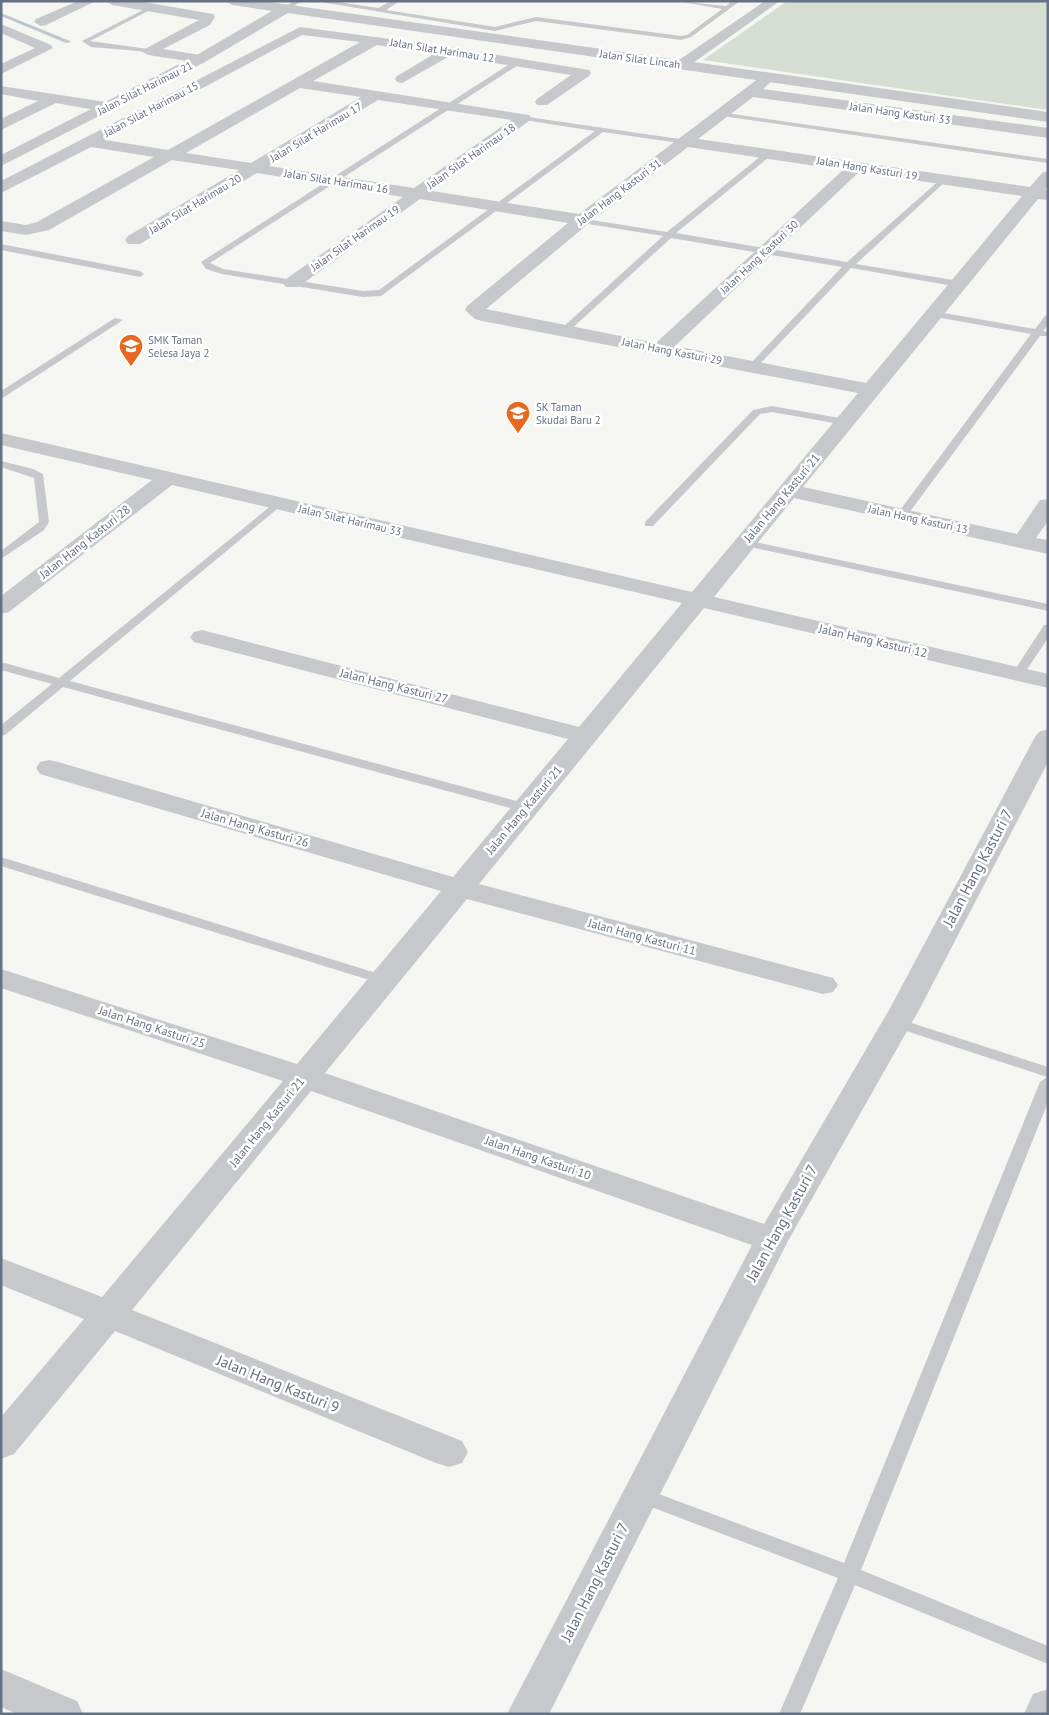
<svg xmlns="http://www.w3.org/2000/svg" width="1049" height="1715" font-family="'PT Sans',sans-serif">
<rect width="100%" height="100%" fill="#f5f6f2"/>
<!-- green -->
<path fill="#d6ddd3" d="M787 1H1048V110L703 60Z"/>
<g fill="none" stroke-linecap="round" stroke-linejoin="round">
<!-- stream -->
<path fill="#bec7ce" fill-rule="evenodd" d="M1 13 70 41 71 42 66 43 1 16Z"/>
<!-- service -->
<path fill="#c6c8cc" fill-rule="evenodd" d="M294 1H302L287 10H283V8Z
M315 1H332L378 8 391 1H400L386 10 495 27 536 17 681 36 687 35 722 9 677 1 726 6 732 1H740L691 37 681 40 536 21 495 31Z
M151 6 156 7 90 41 148 49 150 52 91 47 82 41Z
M516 60 523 62 210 263 223 269 363 291 379 290 595 131 524 120 520 118 521 116 686 140 690 142 686 144 603 132 381 296 363 297 222 274 206 269 201 262Z
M719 112 1048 159V163L722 116H719Z
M767 151 774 153 676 233 847 262 943 177H946V181L856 264 959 281 963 284 959 287 851 268 756 368H750V364L842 267 671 238 568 332H562V328L663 236 582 223 579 222V218L667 232Z
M1 244 140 271 144 274 140 277 1 250Z
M933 311 1035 329 1045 316 1048 315V325L1043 331 1048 332V336H1040L906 517 902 518 897 515 898 513 1031 334 930 316 928 314Z
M115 318 123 320 1 399V391Z
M772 406 845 419 850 422 845 425 772 412 760 414 653 526H645V522L753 410Z
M1 461 33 469 43 474 49 522 44 530 1 559V551L39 522 34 478 1 467Z
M278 500 282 501V505L70 681 531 805 533 808 531 811H521L63 687 5 735 1 736V725L52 684 1 670V662L59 678Z
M745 540 1048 604V611L741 545 739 543Z
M1044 625H1048V638L1022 677H1014L1012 674Z
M1 857 389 977 391 980 384 985 379 983 1 866Z
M896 1018 1048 1067V1102L861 1570 1048 1646V1664L855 1585 800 1714H779L838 1578 633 1500 630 1495 633 1490 640 1487 844 1563 1040 1082 1047 1077 891 1026 888 1023 891 1020Z"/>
<!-- minor -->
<path fill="#c6c8cc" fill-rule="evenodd" d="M78 1H96L46 25 41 26 34 22 36 19Z
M106 1H138L213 14 215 17 210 25 163 49 200 55 207 59 200 63 148 55 141 51 199 20 112 5Z
M765 1H780L686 68H676L674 65 676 62Z
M1 24 51 45 53 48 1 74V64L35 48 1 33Z
M300 27 449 47 589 70 591 73 589 76 547 105H537L535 102 537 99 571 75 450 56 402 83 397 82 395 79 397 76 434 54 377 45 313 81 529 115 532 118 529 121 432 191 579 214 763 75 768 74 775 78 763 89 1048 128V138L753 97 698 139 1030 187 1042 173 1048 171V187L1045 190H1048V200L1038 199 803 487 1017 534 1040 500 1048 499V521L1036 538 1048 540V554L794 498 714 597 1048 674V688L704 608 479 884 833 978 838 985 833 992 823 994 467 899 325 1073 764 1224 889 1010 1035 737 1039 732 1048 729V762L919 1010 789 1239 549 1714H507L752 1245 311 1091 132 1310 462 1441 468 1452 462 1463 449 1467 436 1463 115 1331 14 1454 1 1459V1417L84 1319 1 1285V1258L102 1297 283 1081 1 988V969L297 1064 441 891 40 774 36 768 40 762 49 760 58 762 453 877 568 739 194 642 190 637 194 632 202 630 579 727 682 603 172 485 9 612 1 614V596L152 480 1 445V433L692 592 858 393 482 321 475 319 465 310 467 306 568 223 420 199 298 287H286L283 283 286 279 403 197 257 173 140 244H128L125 240 128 236 239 170 172 160 49 230 26 235 1 231V221L26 225 37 222 154 157 91 147 1 193V181ZM302 35 360 42 168 150 105 140ZM300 88 361 97 251 163 186 153ZM378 100 511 120 414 188 269 166ZM688 147 843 170 656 343 486 309 588 224ZM859 172 1022 196 866 383 675 346Z
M1 86 106 102 114 107 106 112 56 103 1 130V119L38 101 1 94Z
M1 1669 77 1701 83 1714H17L1 1707Z
M1048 1689V1714H1024L1033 1694Z"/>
<!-- tertiary -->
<path fill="#c6c8cc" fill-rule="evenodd" d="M226 1H262L1048 112V122L288 13 205 62 1 166V155L195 56 272 11 232 5Z"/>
</g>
<!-- icons -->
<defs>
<symbol id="school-pin" viewBox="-11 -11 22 30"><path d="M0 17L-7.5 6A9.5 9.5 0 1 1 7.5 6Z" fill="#e76821" stroke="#fff"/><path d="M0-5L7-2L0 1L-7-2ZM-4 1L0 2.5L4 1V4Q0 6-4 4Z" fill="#fff"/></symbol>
</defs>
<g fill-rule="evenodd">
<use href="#school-pin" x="117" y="332" width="28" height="38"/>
<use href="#school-pin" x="504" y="399" width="28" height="38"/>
</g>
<g text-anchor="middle" stroke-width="5" stroke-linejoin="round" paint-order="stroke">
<!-- far-street labels -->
<g font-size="11" fill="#647284" stroke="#fff">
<text transform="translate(442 50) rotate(9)" y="4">Jalan Silat Harimau 12</text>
<text transform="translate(640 59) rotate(8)" y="4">Jalan Silat Lincah</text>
<text transform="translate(145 88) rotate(-27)" y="4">Jalan Silat Harimau 21</text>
<text transform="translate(151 109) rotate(-28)" y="4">Jalan Silat Harimau 15</text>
<text transform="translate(900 113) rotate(8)" y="4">Jalan Hang Kasturi 33</text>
<text transform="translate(316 132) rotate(-31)" y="4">Jalan Silat Harimau 17</text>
<text transform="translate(471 156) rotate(-35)" y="4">Jalan Silat Harimau 18</text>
<text transform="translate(867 168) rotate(9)" y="4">Jalan Hang Kasturi 19</text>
<text transform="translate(336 181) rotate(9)" y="4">Jalan Silat Harimau 16</text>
<text transform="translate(619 192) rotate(-37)" y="4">Jalan Hang Kasturi 31</text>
<text transform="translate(195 204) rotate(-31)" y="4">Jalan Silat Harimau 20</text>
<text transform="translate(355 238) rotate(-35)" y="4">Jalan Silat Harimau 19</text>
<text transform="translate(759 257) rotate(-43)" y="4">Jalan Hang Kasturi 30</text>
<text transform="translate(672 351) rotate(11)" y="4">Jalan Hang Kasturi 29</text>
<text transform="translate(918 519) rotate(12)" y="4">Jalan Hang Kasturi 13</text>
<text transform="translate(350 520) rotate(13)" y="4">Jalan Silat Harimau 33</text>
</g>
<!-- far-poi labels -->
<g font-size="11" fill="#647284" stroke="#fff" text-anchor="start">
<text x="148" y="344">SMK Taman<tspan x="148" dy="13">Selesa Jaya 2</tspan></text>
<text x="536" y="411">SK Taman<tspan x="536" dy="13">Skudai Baru 2</tspan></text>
</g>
<!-- street labels -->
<g font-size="12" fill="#647284" stroke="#fff">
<text transform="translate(782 498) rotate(-50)" y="4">Jalan Hang Kasturi 21</text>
<text transform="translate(85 542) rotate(-38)" y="4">Jalan Hang Kasturi 28</text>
<text transform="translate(873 641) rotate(13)" y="4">Jalan Hang Kasturi 12</text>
<text transform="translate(394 686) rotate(14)" y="4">Jalan Hang Kasturi 27</text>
<text transform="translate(524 810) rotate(-50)" y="4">Jalan Hang Kasturi 21</text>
<text transform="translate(255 828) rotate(16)" y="4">Jalan Hang Kasturi 26</text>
<text transform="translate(642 937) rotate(15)" y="4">Jalan Hang Kasturi 11</text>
<text transform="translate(152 1027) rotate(18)" y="4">Jalan Hang Kasturi 25</text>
<text transform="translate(267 1122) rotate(-51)" y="4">Jalan Hang Kasturi 21</text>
<text transform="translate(538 1158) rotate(19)" y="4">Jalan Hang Kasturi 10</text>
</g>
<!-- near-street labels -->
<g font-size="15" fill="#647284" stroke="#fff">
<text transform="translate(978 868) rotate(-62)" y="5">Jalan Hang Kasturi 7</text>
<text transform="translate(782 1223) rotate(-61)" y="5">Jalan Hang Kasturi 7</text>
<text transform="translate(278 1384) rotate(22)" y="5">Jalan Hang Kasturi 9</text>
<text transform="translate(595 1582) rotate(-63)" y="5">Jalan Hang Kasturi 7</text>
</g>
</g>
<!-- border -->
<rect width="1049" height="1715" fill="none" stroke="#647284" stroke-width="5"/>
</svg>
